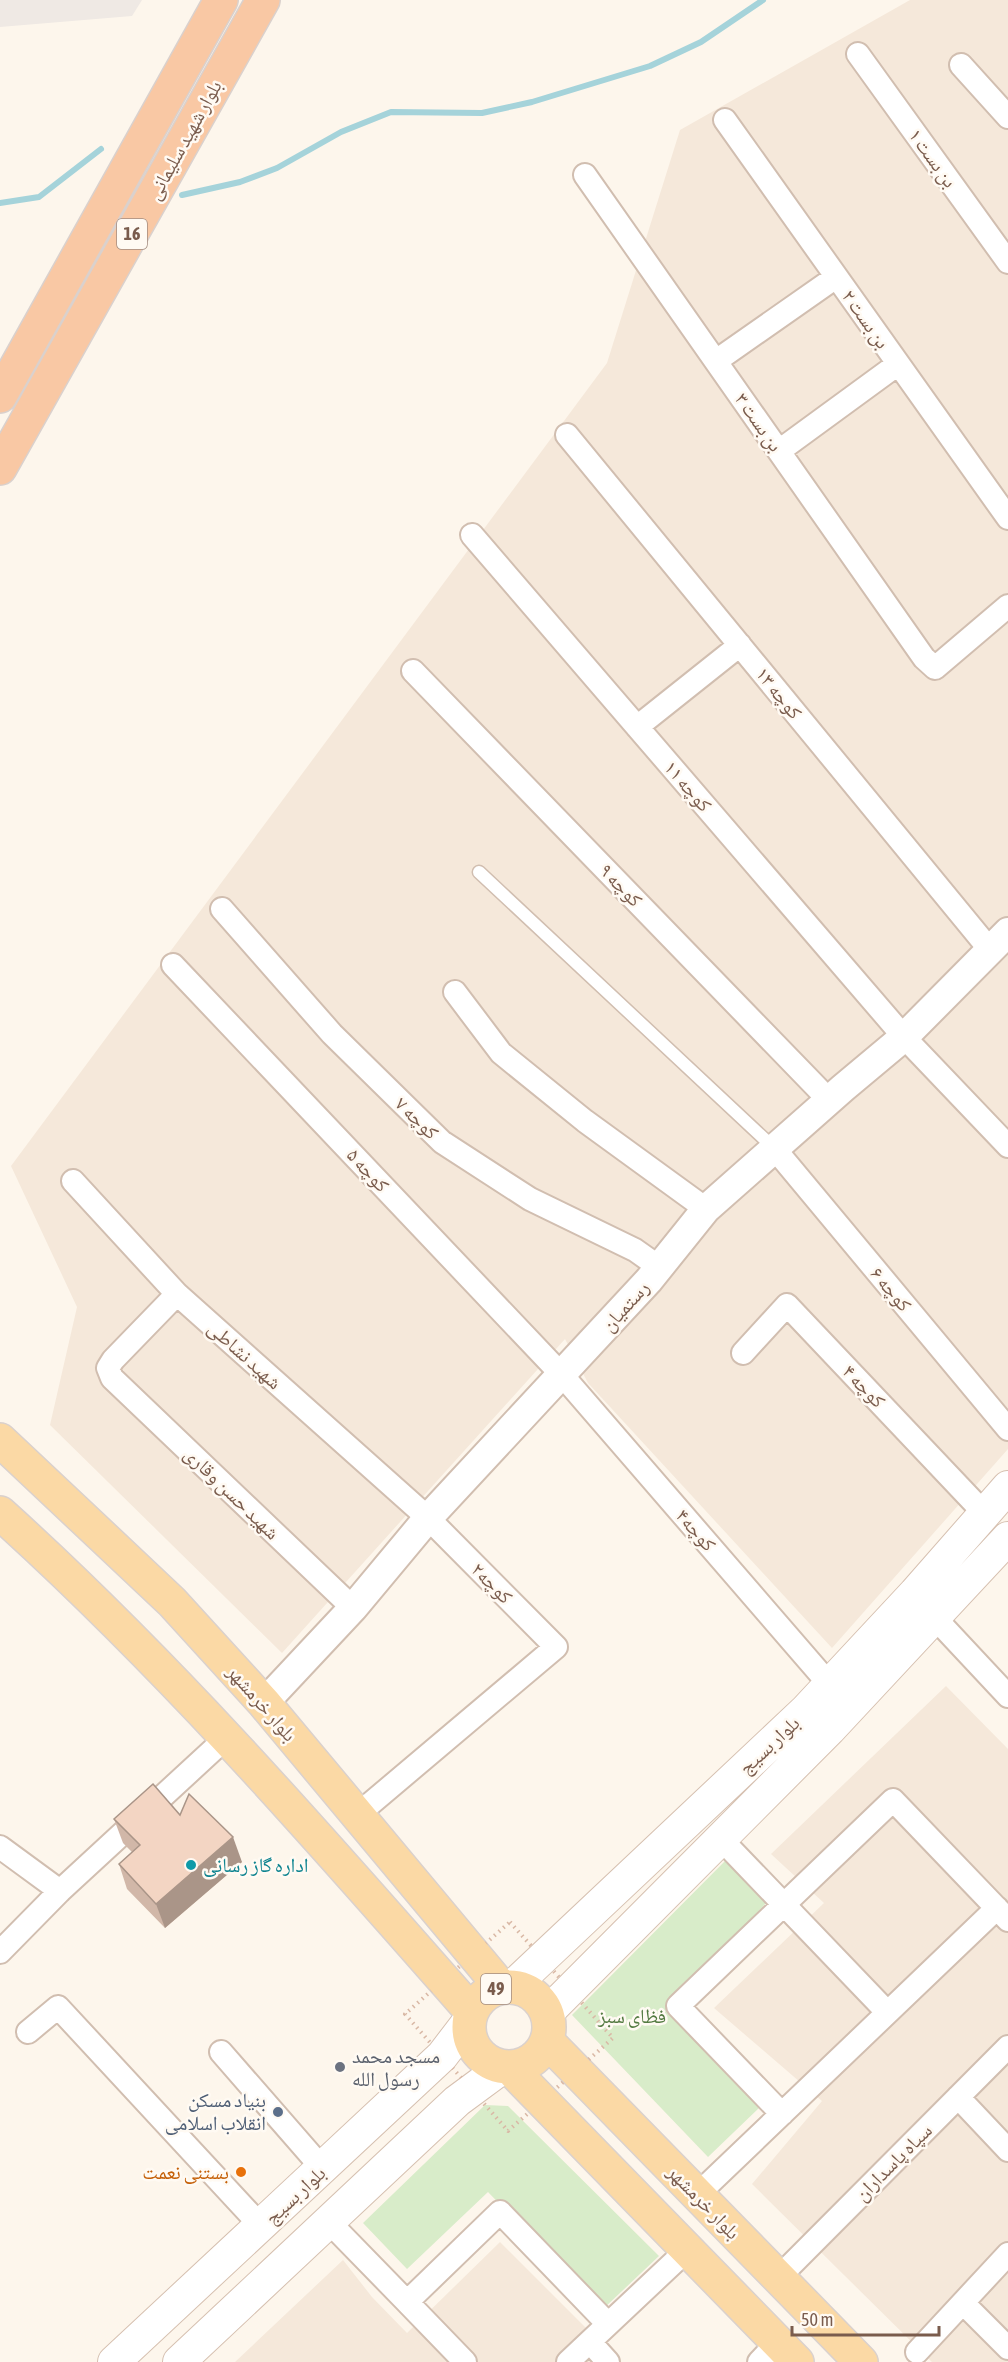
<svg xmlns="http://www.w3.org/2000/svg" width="1008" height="2362" font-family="'Asap Condensed','Noto Naskh Arabic',sans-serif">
<rect width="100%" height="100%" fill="#fdf6ec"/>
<!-- residential -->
<path fill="#f5e8da" d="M910 0H1008V1449L832 1648 588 1383 565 1339 282 1653 50 1425 77 1307 11 1166 607 363 680 130Z
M946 1686 1008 1749V2362H932L752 2184 822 2101 714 2008 824 1903 771 1854Z
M500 2242 620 2362H235L343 2260 372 2297 407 2333Z"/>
<!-- industrial -->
<path fill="#efe9e4" d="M0 0H142L132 16 0 27Z"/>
<!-- green -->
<path fill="#d8ecc9" d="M729 1857 767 1902 672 2002 759 2108 708 2157 572 2015Z
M485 2105 508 2106 659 2256 602 2310 488 2192 407 2269 363 2223Z"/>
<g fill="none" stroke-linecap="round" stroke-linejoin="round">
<!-- stream -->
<path stroke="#a5d3da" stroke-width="6" d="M182 195 240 182 277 168 341 132 391 112 482 113 532 102 650 66 701 42 763 0
M0 203 39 197 101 149"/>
<defs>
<path id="service" d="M479 872 774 1148"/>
<path id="minor" d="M858 54 1008 262
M961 65 1008 117
M725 120 1008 518
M585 175 924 658 935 668 1008 606
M716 361 836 277
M567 435 991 951
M779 451 898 364
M472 535 904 1037 1008 1146
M413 671 829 1100
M637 727 740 645
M222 909 332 1034 442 1142 530 1199 635 1250 659 1267
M173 965 562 1375 830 1685
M455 992 501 1053 585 1121 706 1209
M774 1148 1008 1429
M73 1181 177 1294 428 1518 556 1647 357 1815
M177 1294 113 1360 108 1368 112 1378 353 1608
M743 1353 787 1305 985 1514
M935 1618 1008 1696
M721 1839 887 2012
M0 1847 60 1891
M0 1952 60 1891 227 1737
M28 2032 58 2007 261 2226
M221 2052 323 2169
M958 2097 1008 2150
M782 2114 678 2006 893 1800 1008 1920
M697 2195 997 1908
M329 2222 407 2302 500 2212 608 2324
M778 2278 1008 2047
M407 2302 465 2362
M963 2303 1008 2348
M590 2342 608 2362
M917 2352 1008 2254
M568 2362 687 2250
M759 2362 778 2342"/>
<path id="tertiary" d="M264 1703 353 1608 428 1518 649 1280 706 1209 843 1088 904 1037 1008 932"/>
<path id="secondary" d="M513 1986 806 1710 915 1593 1008 1487
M547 2013 830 1729 1008 1538
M114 2362 442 2056 468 2022
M179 2362 457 2101 503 2067"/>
<path id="primary" d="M0 1440 172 1602 264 1703 501 1987
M0 1513C170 1666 320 1839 471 2011
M469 2027a40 40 0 1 1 80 0a40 40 0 1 1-80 0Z
M547 2041 861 2362
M510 2068 797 2362"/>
<path id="trunk" d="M0 396 221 0
M0 468 263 0"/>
</defs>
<!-- service casing -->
<use href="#service" stroke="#d1beb0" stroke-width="15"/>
<!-- minor casing -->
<use href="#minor" stroke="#d1beb0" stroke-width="26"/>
<!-- tertiary casing -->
<use href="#tertiary" stroke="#d1beb0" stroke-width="32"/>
<!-- secondary casing -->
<use href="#secondary" stroke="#d6c0b0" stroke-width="34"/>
<!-- primary casing -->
<use href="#primary" stroke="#dad1cd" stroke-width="36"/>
<!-- trunk casing -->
<use href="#trunk" stroke="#dad1cd" stroke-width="36"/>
<!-- path -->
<path stroke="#d9b8a5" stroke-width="4" stroke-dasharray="1.5 4.5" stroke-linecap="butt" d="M510 1922 613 2038 508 2131 405 2014Z"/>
<!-- service -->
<use href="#service" stroke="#fff" stroke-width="12"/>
<!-- minor -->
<use href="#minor" stroke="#fff" stroke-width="22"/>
<!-- tertiary -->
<use href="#tertiary" stroke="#fff" stroke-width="28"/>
<!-- secondary -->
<use href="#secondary" stroke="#fff" stroke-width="32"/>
<!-- primary -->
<use href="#primary" stroke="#fbd9a5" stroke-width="33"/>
<!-- trunk -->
<use href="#trunk" stroke="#f9c8a4" stroke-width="33"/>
</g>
<!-- wall -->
<path fill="#d1b7a8" d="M180 1815 242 1862 165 1928 127 1889 119 1864 132 1852 123 1843 114 1819Z"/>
<!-- shaded-wall -->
<path fill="#aa9588" d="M233 1837 242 1862 165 1928 156 1904Z"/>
<!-- building -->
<path fill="#f3d5c3" stroke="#aa9588" stroke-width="1.5" d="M153 1784 180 1815 189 1794 233 1837 156 1904 119 1864 140 1845 114 1819Z"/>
<!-- markers -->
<circle fill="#0f9aa8" stroke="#fffaf3" stroke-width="2" cx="191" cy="1865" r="6"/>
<circle fill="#6b7280" stroke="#fffaf3" stroke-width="2" cx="340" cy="2067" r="6"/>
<circle fill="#5c6f8a" stroke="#fffaf3" stroke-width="2" cx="278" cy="2112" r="6"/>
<circle fill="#e8710a" stroke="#fffaf3" stroke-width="2" cx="241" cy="2172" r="6"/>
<g text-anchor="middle" stroke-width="5" stroke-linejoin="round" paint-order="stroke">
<!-- shield labels -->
<g fill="#fffaf3" stroke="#a28b7f" stroke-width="1.5">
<rect x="117" y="219" width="30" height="30" rx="4.5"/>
<rect x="481" y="1974" width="30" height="30" rx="4.5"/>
</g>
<g font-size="18" font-weight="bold" fill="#7a5c4d">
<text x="132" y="240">16</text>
<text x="496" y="1995">49</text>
</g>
<!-- street labels -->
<g font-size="20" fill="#7a5c4d" stroke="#fffaf3">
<text transform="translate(184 140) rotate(-61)" y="7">بلوار شهید سلیمانی</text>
<text transform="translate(933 158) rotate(54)" y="7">بن بست ۱</text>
<text transform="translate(866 319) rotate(55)" y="7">بن بست ۲</text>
<text transform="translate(759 422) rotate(55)" y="7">بن بست ۳</text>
<text transform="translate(779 693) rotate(51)" y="7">کوچه ۱۳</text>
<text transform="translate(688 786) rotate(49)" y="7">کوچه ۱۱</text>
<text transform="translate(621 885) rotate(46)" y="7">کوچه ۹</text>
<text transform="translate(417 1118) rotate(44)" y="7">کوچه ۷</text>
<text transform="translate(368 1170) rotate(47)" y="7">کوچه ۵</text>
<text transform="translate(891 1289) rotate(50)" y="7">کوچه ۶</text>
<text transform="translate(625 1306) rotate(-48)" y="7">رستمیان</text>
<text transform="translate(245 1355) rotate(42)" y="7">شهید نشاطی</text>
<text transform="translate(864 1386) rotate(46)" y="7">کوچه ۴</text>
<text transform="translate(232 1493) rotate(44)" y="7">شهید حسن وقاری</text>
<text transform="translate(696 1530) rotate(49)" y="7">کوچه۴</text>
<text transform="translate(492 1583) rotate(45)" y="7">کوچه۲</text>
<text transform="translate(262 1703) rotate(49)" y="7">بلوار خرمشهر</text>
<text transform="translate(769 1745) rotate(-43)" y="7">بلوار بسیج</text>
<text transform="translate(893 2162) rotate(-45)" y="7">سپاه پاسداران</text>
<text transform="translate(295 2195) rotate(-43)" y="7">بلوار بسیج</text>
<text transform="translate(704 2202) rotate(46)" y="7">بلوار خرمشهر</text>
</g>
<!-- culture labels -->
<g font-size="20" fill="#0d838f" stroke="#fffaf3" text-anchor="start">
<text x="203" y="1872">اداره گاز رسانی</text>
</g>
<!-- park labels -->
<g font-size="20" fill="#537a41" stroke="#fffaf3">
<text x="632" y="2023">فظای سبز</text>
</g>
<!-- worship labels -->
<g font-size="20" fill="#5b616d" stroke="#fffaf3" text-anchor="start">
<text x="352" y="2063">مسجد محمد<tspan x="352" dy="23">رسول الله</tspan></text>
</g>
<!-- service labels -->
<g font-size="20" fill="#4e5e75" stroke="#fffaf3" text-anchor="end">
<text x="266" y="2107">بنیاد مسکن<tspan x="266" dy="23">انقلاب اسلامی</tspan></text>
</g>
<!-- food labels -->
<g font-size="20" fill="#c56008" stroke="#fffaf3" text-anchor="end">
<text x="229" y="2179">بستنی نعمت</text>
</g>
</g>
<!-- scale -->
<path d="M792 2326v9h147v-9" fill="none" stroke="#7a5c4d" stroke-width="3"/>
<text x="801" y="2326" font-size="18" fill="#7a5c4d" stroke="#fffaf3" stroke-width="4.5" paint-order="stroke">50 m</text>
</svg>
